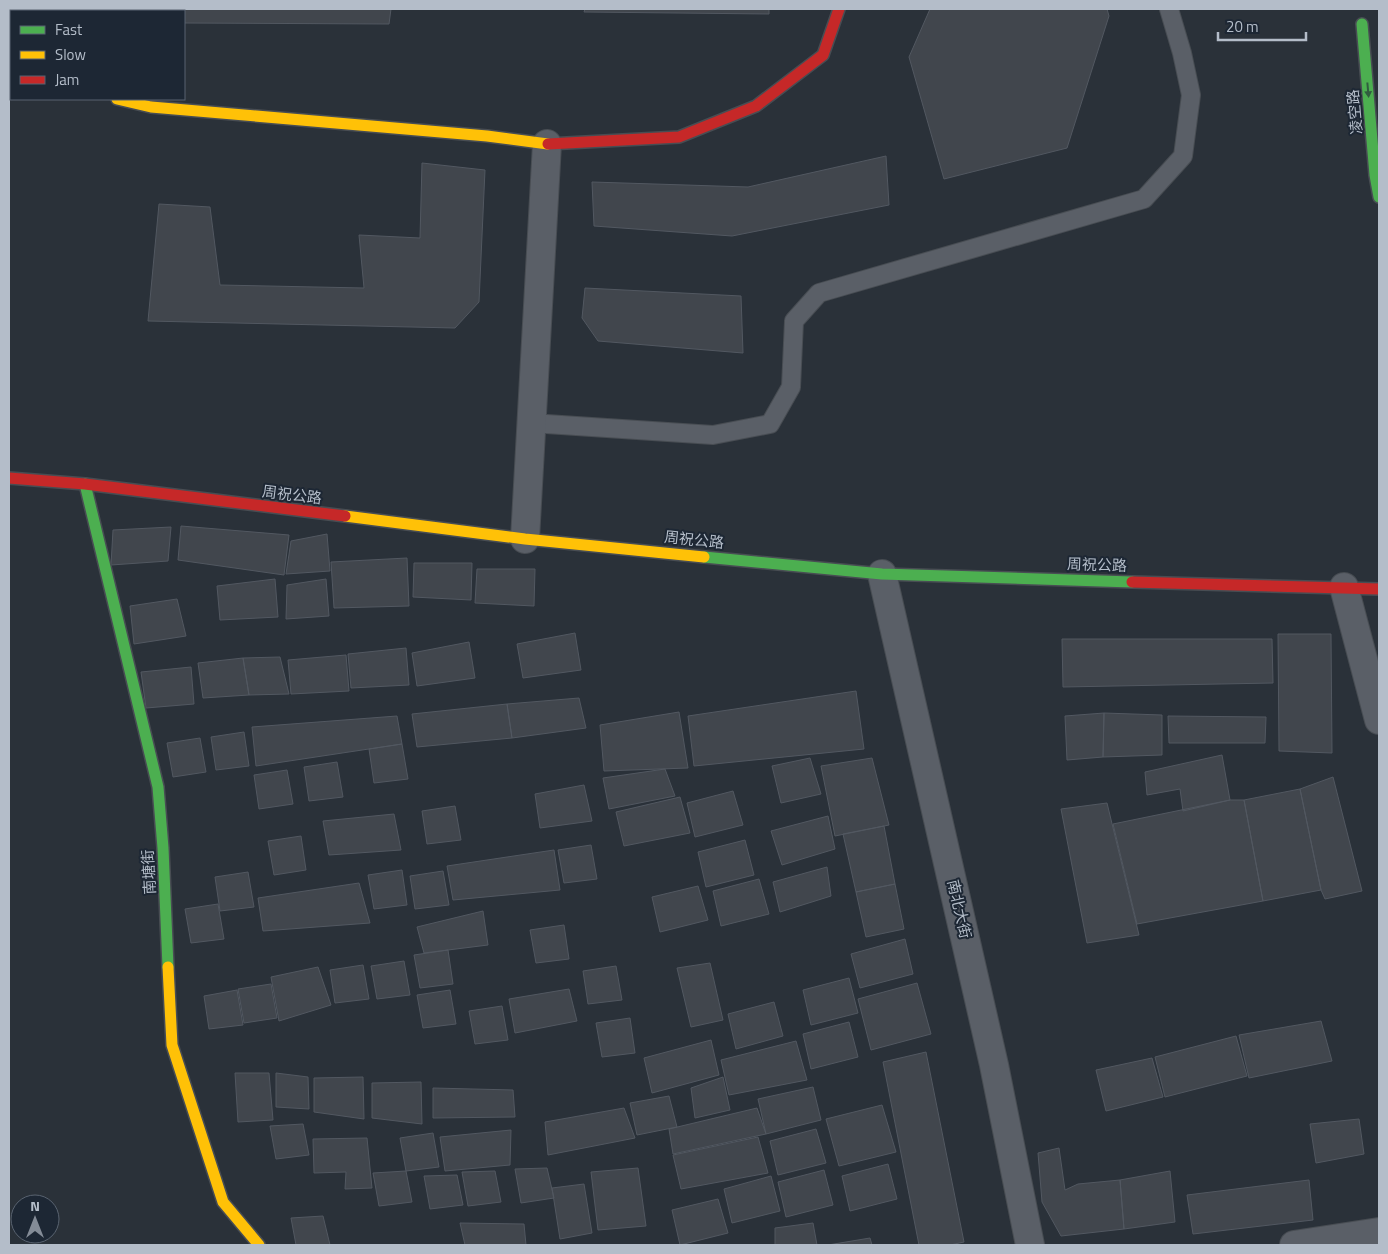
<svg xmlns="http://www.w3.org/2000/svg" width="1388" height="1254" font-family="'Titillium Web','Noto Sans SC',sans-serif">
<rect width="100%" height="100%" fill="#2a3139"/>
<!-- building -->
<path fill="#41464d" stroke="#525861" d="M135 9H391L389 24 184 23V11H135Z
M585 9H769V14L584 12Z
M930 9H1107L1109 16 1067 148 944 179 909 57Z
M886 156 889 205 732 236 594 226 592 182 748 187Z
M422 163 485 170 479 302 455 328 148 321 159 204 210 207 220 285 364 288 359 235 420 238Z
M585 288 741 296 743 353 598 341 582 318Z
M181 526 289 535 284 575 178 560Z
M171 527 168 561 111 565 113 530Z
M327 534 330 571 286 574 291 541Z
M407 558 409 606 334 608 331 562Z
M414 563H472L471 600 413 597Z
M477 569H535L534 606 475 603Z
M275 579 278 617 220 620 217 586Z
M326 579 329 616 286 619 287 585Z
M177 599 186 636 134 644 130 606Z
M575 633 581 670 523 678 517 644Z
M1278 634H1331L1332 753 1279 751Z
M1062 639H1272L1273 683 1063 687Z
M469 642 475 678 417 686 412 653Z
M406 648 409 685 351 688 348 654Z
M346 655 349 691 291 694 288 660Z
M280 657 289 694 249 695 243 658Z
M243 658 249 695 203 698 198 663Z
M191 667 194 704 146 708 141 672Z
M856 691 864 749 694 766 688 716Z
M579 698 586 728 512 738 507 704Z
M507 704 512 738 417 747 412 714Z
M679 712 688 768 604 771 600 725Z
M1104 713 1103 757 1067 760 1065 716Z
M1104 713 1162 715V755L1103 757Z
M397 716 402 744 256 766 252 727Z
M1168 716 1266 717 1265 743H1169Z
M244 732 249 766 216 770 211 737Z
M200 738 206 772 173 777 167 743Z
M402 744 408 779 374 783 369 749Z
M1222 755 1230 800 1183 811 1180 789 1147 795 1145 772Z
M810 758 821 794 781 803 772 766Z
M872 758 889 825 835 836 821 766Z
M337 762 343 797 309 801 304 767Z
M665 769 675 796 609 809 603 778Z
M287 770 293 804 259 809 254 775Z
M1333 777 1362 891 1325 899 1321 890 1300 789Z
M584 785 592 821 540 828 535 794Z
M1300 789 1321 890 1263 901 1244 800Z
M733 791 743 825 695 837 687 803Z
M680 797 690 833 624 846 616 812Z
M1230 800H1244L1263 901 1137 924 1113 824Z
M1107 803 1139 935 1087 943 1061 809Z
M455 806 461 840 427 844 422 811Z
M394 814 401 850 329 855 323 821Z
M828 816 835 849 782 865 771 831Z
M884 826 895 884 856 892 843 834Z
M301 836 306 870 274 875 268 841Z
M745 840 754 875 706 887 698 852Z
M591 845 597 879 564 883 558 850Z
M554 850 560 890 453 900 447 866Z
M827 867 831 896 780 912 773 882Z
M402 870 407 905 374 909 368 875Z
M443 871 449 905 415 909 410 876Z
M248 872 254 907 220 911 215 877Z
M759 879 769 914 721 926 713 891Z
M359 883 370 923 263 931 258 898Z
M895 884 904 929 866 937 856 892Z
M698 886 708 920 660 932 652 897Z
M218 904 224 939 191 943 185 909Z
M483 911 488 945 424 953 417 927Z
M564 925 569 959 536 963 530 930Z
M905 939 913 974 860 988 851 954Z
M448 950 453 984 420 988 414 955Z
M404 961 410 995 377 999 371 966Z
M710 963 723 1020 691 1027 677 968Z
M363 965 369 999 335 1003 330 970Z
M616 966 622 1000 588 1004 583 971Z
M318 967 331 1005 279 1021 271 977Z
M849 978 858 1013 811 1025 803 990Z
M917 983 931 1034 871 1050 858 999Z
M271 984 277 1018 244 1023 238 989Z
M569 989 577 1021 515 1033 509 999Z
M237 990 243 1025 209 1029 204 996Z
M450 990 456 1024 423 1028 417 995Z
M774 1002 783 1036 736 1049 728 1014Z
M502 1006 508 1040 475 1044 469 1011Z
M630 1018 635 1053 602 1057 596 1023Z
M1321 1021 1332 1061 1249 1078 1239 1035Z
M849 1022 858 1057 811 1069 803 1034Z
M1236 1036 1247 1076 1165 1097 1155 1057Z
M711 1040 719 1075 652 1093 644 1058Z
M796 1041 807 1080 729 1095 721 1060Z
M926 1052 964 1242 950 1245H919L883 1062Z
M1152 1058 1163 1097 1106 1111 1096 1070Z
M235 1073H269L273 1120 238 1122Z
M276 1073 308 1077 309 1109 276 1107Z
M363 1077 364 1119 314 1112V1078Z
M723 1077 730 1110 695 1118 691 1088Z
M421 1082 422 1124 372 1118V1083Z
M813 1087 821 1120 766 1134 758 1099Z
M433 1088 513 1090 515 1117 433 1118Z
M669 1096 677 1127 637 1135 630 1103Z
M882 1105 896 1152 839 1166 826 1119Z
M624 1108 635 1138 548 1155 545 1122Z
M757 1108 766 1134 673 1154 669 1129Z
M1359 1119 1364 1154 1316 1163 1310 1124Z
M303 1124 309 1155 276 1159 270 1126Z
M816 1129 826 1163 778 1175 770 1141Z
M511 1130 510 1165 445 1171 440 1137Z
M433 1133 439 1167 406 1171 400 1138Z
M758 1137 768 1173 681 1189 673 1155Z
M367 1138 372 1188 345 1189 346 1172 314 1173 313 1139Z
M1059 1148 1065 1190 1078 1184 1120 1180 1124 1229 1061 1236 1042 1202 1038 1153Z
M888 1164 897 1199 850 1211 842 1176Z
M547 1168 554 1198 521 1203 515 1169Z
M638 1168 646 1226 598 1230 591 1172Z
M824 1170 833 1205 786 1217 778 1182Z
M406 1171 412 1202 379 1206 373 1173Z
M495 1171 501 1202 468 1206 462 1172Z
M1170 1171 1175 1222 1124 1229 1120 1180Z
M457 1175 463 1205 430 1209 424 1176Z
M771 1176 780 1211 732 1223 724 1189Z
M1309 1180 1313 1220 1193 1234 1187 1195Z
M584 1184 592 1233 560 1239 552 1188Z
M718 1199 728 1233 680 1245 672 1210Z
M323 1216 330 1245H296L291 1218Z
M460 1223 524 1224 526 1245H465Z
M813 1223 817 1245H775V1228Z
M870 1238 872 1245H828Z"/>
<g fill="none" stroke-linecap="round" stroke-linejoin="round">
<defs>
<path id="lane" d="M531 423 713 435 770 424 791 387 794 321 819 293 1144 199 1183 156 1191 95 1182 53 1169 9"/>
<path id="street" d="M94 9V11
M525 539 547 144
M882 574 994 1065 1030 1245
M1344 587 1379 720
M1294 1245 1379 1232"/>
<path id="fast" d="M1362 24 1375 175 1379 197
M85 484 158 787 163 848 168 967
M704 557 882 574 1132 582"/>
<path id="slow" d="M117 99 151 107 487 136 548 144
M345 516 525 539 704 557
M168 967 172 1045 223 1202 259 1245"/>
<path id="jam" d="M548 144 679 137 756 106 823 55 839 9
M9 478 85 484 345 516
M1132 582 1379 589"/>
</defs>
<!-- lane casing -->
<use href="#lane" stroke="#484d53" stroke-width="20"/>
<!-- street casing -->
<use href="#street" stroke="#484d53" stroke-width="30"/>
<!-- fast casing -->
<use href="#fast" stroke="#484d53" stroke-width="14"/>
<!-- slow casing -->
<use href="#slow" stroke="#484d53" stroke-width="14"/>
<!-- jam casing -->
<use href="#jam" stroke="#484d53" stroke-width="14"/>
<!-- lane -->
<use href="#lane" stroke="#5a5f67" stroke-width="18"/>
<!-- street -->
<use href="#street" stroke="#5a5f67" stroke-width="28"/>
<!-- fast -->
<use href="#fast" stroke="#4caf50" stroke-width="11"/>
<!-- slow -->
<use href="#slow" stroke="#ffc107" stroke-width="11"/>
<!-- jam -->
<use href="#jam" stroke="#c62828" stroke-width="11"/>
</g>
<!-- one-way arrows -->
<defs><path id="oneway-solid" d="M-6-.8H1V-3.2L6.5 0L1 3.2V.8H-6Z" transform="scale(1.25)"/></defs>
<use fill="#305d3f" href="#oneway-solid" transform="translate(1368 90) rotate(85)"/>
<g text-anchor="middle" stroke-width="4" stroke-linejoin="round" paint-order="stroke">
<!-- street labels -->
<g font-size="15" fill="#b4bdc9" stroke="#1d2734">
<text transform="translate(1355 112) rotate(-95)" y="5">凌空路</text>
<text transform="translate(292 495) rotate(7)" y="5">周祝公路</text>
<text transform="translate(694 540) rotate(6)" y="5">周祝公路</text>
<text transform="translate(1097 565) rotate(2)" y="5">周祝公路</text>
<text transform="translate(149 872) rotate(-93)" y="5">南塘街</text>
<text transform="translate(959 909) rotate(77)" y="5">南北大街</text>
</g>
</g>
<!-- border -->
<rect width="1388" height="1254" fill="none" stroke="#b4bdc9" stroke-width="20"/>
<!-- legend -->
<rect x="10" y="10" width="175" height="90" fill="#1d2734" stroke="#596370"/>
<rect x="20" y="26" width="25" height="8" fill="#4caf50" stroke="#596370"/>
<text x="55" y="35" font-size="15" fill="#b4bdc9">Fast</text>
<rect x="20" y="51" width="25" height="8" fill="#ffc107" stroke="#596370"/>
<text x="55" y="60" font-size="15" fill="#b4bdc9">Slow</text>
<rect x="20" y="76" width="25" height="8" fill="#c62828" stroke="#596370"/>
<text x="55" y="85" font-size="15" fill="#b4bdc9">Jam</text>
<!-- north arrow -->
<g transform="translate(35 1219)"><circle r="24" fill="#1d2734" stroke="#596370"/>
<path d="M0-4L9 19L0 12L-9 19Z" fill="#848c97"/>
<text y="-8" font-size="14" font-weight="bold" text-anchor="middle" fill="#b4bdc9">N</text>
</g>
<!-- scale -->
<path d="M1218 32v8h88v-8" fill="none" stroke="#b4bdc9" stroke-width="2.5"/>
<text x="1226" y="32" font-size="15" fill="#b4bdc9" stroke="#1d2734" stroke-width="4" paint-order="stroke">20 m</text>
</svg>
